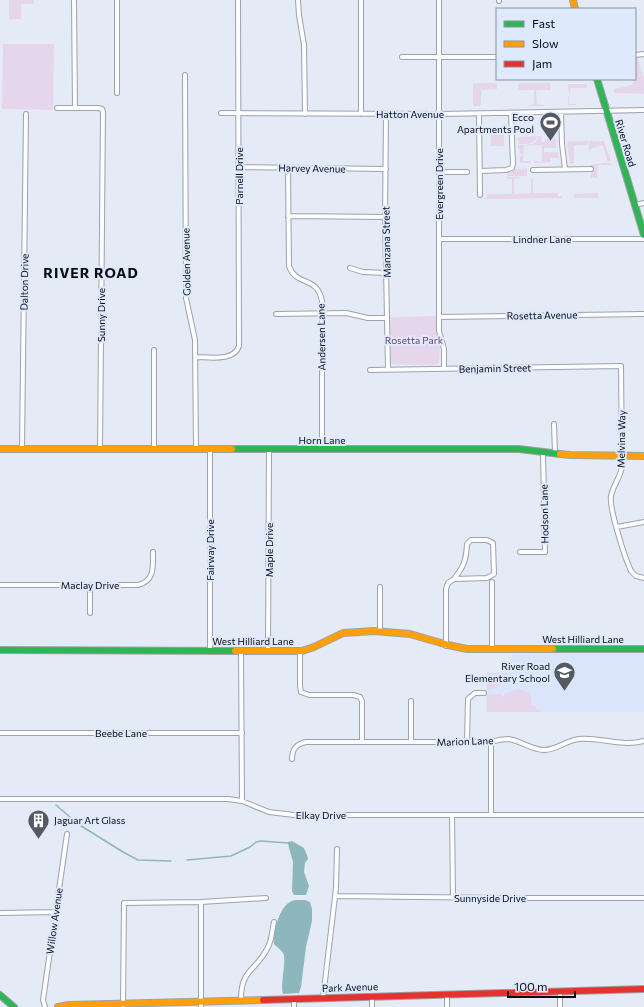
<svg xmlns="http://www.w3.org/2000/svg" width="644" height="1007" font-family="Commissioner,sans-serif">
<rect width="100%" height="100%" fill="#e5ebf6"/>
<!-- built -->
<path fill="#dae4fa" d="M644 652V712H486V672H513L512 654Z"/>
<!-- green -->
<path fill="#e6d6eb" d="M9 0H34V4H21V19H9Z
M3 44H54L53 110 2 109Z
M635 57H637L644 78V94L614 93V89L633 85 632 79H635Z
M473 83H497V89L481 90V104L480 106H473Z
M521 83H550L551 90H536L537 104 544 105V106H528L534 104V90H518V84Z
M568 84H587V88H570L569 104H576V105H568V96H569Z
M491 135H504V146H489L491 144Z
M537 136C535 145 526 144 518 144V137Z
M538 136H541L542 142H544L546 139H556V148H544V152H558L559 158H551V162L534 163V161H542V145L524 146 523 161H531V163H520V157L522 156V154H520L518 145C527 145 536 146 538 136Z
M568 141H588V145H574V164H570L567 144Z
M589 141H604L611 161H607L603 146H599L589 150Z
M602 163H611V165H598L597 178H591V165Z
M527 168V176H507V173L511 172 515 169Z
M507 177H521V178L514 179V194L531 193V178H533V193H558V196H562V198L483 199V198H487V194H512V179H507Z
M598 193V198H574V194Z
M436 316 437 336 440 348 439 363 436 365 392 364 391 360 390 317Z
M487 673H506L508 676 497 688 487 690Z
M517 689 531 693V705L536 706V709L540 710V712H487V695L502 694 504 699V694Z"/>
<!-- water -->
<path fill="#8eb7bd" d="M292 841 304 848 307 855 308 859 305 863 304 872 309 886 306 895H294L292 891 293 862 288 844V842Z
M300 900H305L310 902 312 909V921L306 947 301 987 299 993 283 994C280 983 287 960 283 953 281 950 277 947 274 944 273 932 279 908 290 902 293 900 296 900 300 900Z"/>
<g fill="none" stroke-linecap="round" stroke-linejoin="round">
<!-- stream -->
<path stroke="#8eb7bd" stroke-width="1.5" d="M56 805 78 824 123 852 138 860 171 861
M187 860 231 856 250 847 256 842 261 841 288 843"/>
<defs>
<path id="street" d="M74 0 75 108
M117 0V93
M298 0 299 15 304 45 305 114
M439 0V331L444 349V368
M499 0V1
M635 55 644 54
M402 57H497
M185 75 186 298 195 340 196 449
M57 108H98L102 109 103 112 100 449
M561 112 562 144 565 169
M221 113 440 114 644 110
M361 114V0
M386 114 385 217 388 369
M479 114 480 195
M238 167 386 169
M288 168 289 266C296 287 317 275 322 301V450
M533 170 591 169
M480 171 506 170 512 168 513 164 511 113
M439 172H467
M635 205 644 203
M288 216 385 217
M439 239H644
M350 268 363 272 387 273
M276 314 346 313 368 318H387
M439 317 644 314
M154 350V449
M195 357C209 357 234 362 239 346L238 0
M370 370 621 366 622 466C621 477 613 485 611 496 609 509 625 558 631 571L636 576 644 578
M554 424 555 453
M22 449 26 114
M210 449V651
M617 527 644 522
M471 540H487L493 543 494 574 487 578 454 579C464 566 466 561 467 544Z
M520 552H545L543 451
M0 585H138C155 581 153 566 153 552
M90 613V585
M380 632V587
M446 646V589L448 583 454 579
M492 650V582
M241 651 242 801
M268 651 269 449
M300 651V686L301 692 309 695H353L360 697 362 701V742
M0 733H242
M411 742V701
M467 742 468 699 475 693H484
M491 742V815
M292 759C292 749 296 744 306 742H491C497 740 503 739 509 739 521 741 532 750 544 750 557 750 567 740 579 739 601 737 620 747 644 741
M0 799H228L242 801 269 812 294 815H644
M452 815 453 898
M335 896 504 898H644
M0 913 56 912
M560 991V1007
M447 994V1007
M323 998 336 888 337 849
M241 999C241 968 257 971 268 947 272 940 272 930 274 922
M45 1007 43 1000 67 834
M123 1007 124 903 201 902 266 898
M201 1007V902
M294 1007V999
M372 1007V996"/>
<path id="fast" d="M597 79 644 235
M232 449H519L560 454
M553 649H644
M0 650 235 651
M0 995 14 1007"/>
<path id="slow" d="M573 0 575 9
M0 449H232
M560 454 570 455 644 456
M235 651H302L314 647 343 633 374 631 410 634 448 645 467 649H553
M58 1007 69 1005 263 1000"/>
<path id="jam" d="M263 1000 644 989"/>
</defs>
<!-- street casing -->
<use href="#street" stroke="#9ea2ab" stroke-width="6"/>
<!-- fast casing -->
<use href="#fast" stroke="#9ea2ab" stroke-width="8"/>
<!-- slow casing -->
<use href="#slow" stroke="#9ea2ab" stroke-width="8"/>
<!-- jam casing -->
<use href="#jam" stroke="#9ea2ab" stroke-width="8"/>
<!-- street -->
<use href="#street" stroke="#fbfcfe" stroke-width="4"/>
<!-- fast -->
<use href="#fast" stroke="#30b455" stroke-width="6"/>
<!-- slow -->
<use href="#slow" stroke="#ff9f0a" stroke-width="6"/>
<!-- jam -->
<use href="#jam" stroke="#e5322d" stroke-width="6"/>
</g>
<!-- icons -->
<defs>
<symbol id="stadium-pin" viewBox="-11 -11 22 30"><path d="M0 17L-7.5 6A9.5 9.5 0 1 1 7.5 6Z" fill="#555a62" stroke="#dfe9fc"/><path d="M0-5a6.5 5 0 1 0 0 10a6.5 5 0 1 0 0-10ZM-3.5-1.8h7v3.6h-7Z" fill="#fff"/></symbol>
<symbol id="school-pin" viewBox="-11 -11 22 30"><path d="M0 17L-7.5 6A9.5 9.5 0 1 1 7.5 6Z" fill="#555a62" stroke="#dfe9fc"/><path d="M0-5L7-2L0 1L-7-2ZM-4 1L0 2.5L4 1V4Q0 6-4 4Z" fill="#fff"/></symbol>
<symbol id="building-pin" viewBox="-11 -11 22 30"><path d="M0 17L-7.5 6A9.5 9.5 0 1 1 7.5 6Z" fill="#555a62" stroke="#dfe9fc"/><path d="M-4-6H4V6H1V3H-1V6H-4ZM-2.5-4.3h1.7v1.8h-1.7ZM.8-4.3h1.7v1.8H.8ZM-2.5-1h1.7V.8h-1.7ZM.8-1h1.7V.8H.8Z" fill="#fff"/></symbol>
</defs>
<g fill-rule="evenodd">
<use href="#stadium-pin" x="538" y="110" width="25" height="34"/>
<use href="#school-pin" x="552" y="660" width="25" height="34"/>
<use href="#building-pin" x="26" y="808" width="25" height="34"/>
</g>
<g text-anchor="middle" stroke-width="4" stroke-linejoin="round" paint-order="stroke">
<!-- street labels -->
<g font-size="10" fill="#080c13" stroke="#dfe9fc">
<text x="410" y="118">Hatton Avenue</text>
<text transform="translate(626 143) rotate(73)" y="4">River Road</text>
<text transform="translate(312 168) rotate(1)" y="4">Harvey Avenue</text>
<text transform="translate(239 176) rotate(-90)" y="4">Parnell Drive</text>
<text transform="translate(439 184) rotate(-90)" y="4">Evergreen Drive</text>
<text x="542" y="243">Lindner Lane</text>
<text transform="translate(386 242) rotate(-91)" y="4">Manzana Street</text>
<text transform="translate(186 262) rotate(-91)" y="4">Golden Avenue</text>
<text transform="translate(24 282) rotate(-89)" y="4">Dalton Drive</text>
<text transform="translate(101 315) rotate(-90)" y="4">Sunny Drive</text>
<text transform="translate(542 315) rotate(-1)" y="4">Rosetta Avenue</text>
<text transform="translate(321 337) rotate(-91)" y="4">Andersen Lane</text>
<text transform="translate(495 368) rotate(-1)" y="4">Benjamin Street</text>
<text transform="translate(621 439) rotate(-89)" y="4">Melvina Way</text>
<text x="322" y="444">Horn Lane</text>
<text transform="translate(544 514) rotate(-91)" y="4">Hodson Lane</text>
<text transform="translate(210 550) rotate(-90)" y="4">Fairway Drive</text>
<text transform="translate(269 550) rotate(-90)" y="4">Maple Drive</text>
<text x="90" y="589">Maclay Drive</text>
<text x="583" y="643">West Hilliard Lane</text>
<text x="253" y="645">West Hilliard Lane</text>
<text x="121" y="737">Beebe Lane</text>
<text transform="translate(465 741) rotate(-2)" y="4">Marion Lane</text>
<text x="321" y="819">Elkay Drive</text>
<text x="490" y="902">Sunnyside Drive</text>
<text transform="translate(54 921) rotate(-82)" y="4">Willow Avenue</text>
<text transform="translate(350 987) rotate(-2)" y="4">Park Avenue</text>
</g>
<!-- poi labels -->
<g font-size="10" fill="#080c13" stroke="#dfe9fc" text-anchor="end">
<text x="534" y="121">Ecco<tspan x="534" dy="12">Apartments Pool</tspan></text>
<text x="550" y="670">River Road<tspan x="550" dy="12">Elementary School</tspan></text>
<text x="54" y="824" text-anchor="start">Jaguar Art Glass</text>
</g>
<!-- park labels -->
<g font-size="10" fill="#6f3f69" stroke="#dfe9fc">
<text x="414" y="344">Rosetta Park</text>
</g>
<!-- district labels -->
<g font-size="14" font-weight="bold" letter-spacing="1" fill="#080c13" stroke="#dfe9fc">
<text x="91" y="278">RIVER ROAD</text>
</g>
</g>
<!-- legend -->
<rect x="496" y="8" width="140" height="72" fill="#dfe9fc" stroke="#89919f"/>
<rect x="504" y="21" width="20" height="6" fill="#30b455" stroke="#89919f"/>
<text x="532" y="28" font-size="12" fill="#080c13">Fast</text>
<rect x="504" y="41" width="20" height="6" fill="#ff9f0a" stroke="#89919f"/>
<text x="532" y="48" font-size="12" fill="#080c13">Slow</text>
<rect x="504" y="61" width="20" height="6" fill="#e5322d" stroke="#89919f"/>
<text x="532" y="68" font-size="12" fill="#080c13">Jam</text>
<!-- scale -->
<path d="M508 991v6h67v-6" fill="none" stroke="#080c13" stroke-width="2"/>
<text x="514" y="991" font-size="12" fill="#080c13" stroke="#dfe9fc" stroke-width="3" paint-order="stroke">100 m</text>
</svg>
